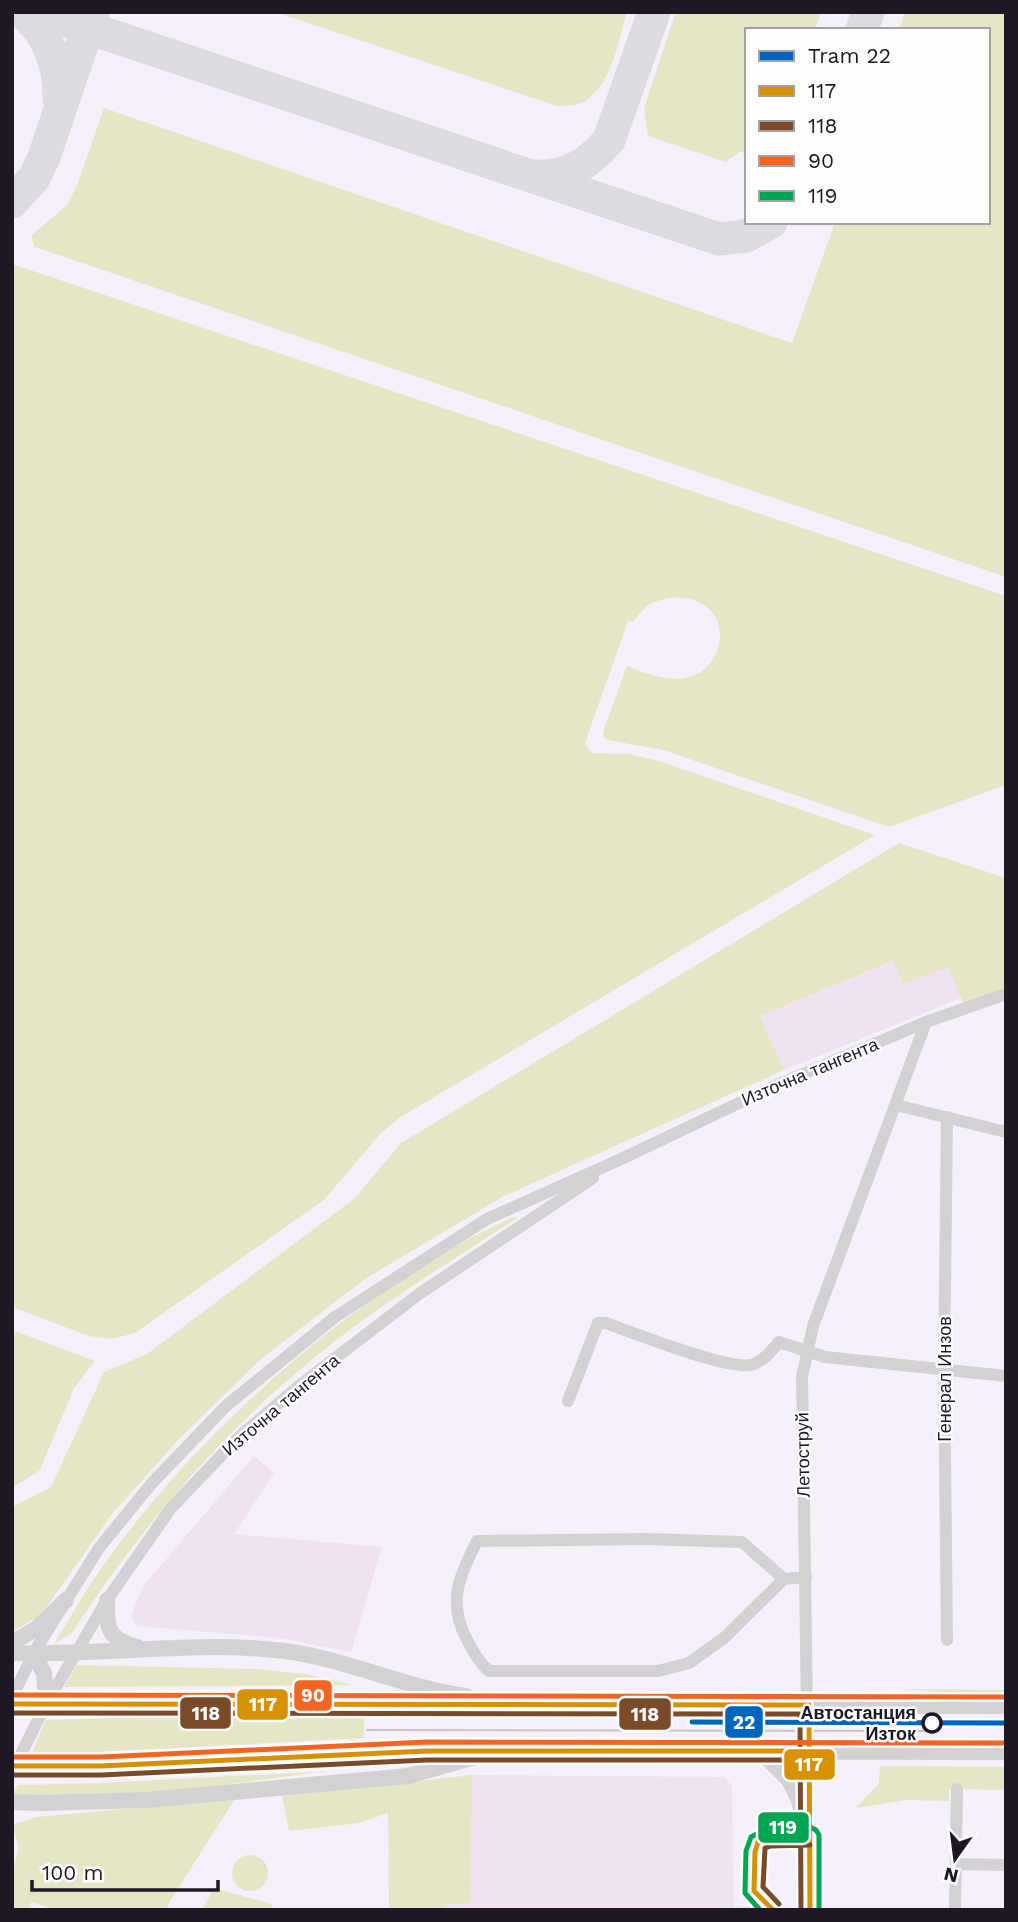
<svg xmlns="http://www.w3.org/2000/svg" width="1018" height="1922" font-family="'Work Sans',sans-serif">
<rect width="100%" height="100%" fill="#f5f0fa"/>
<!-- commercial -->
<path fill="#efe3f1" d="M894 961 948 966 961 998 784 1070 760 1016Z
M254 1456 274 1473 234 1534 382 1547 351 1652 279 1638 137 1626 131 1617 137 1599 146 1583Z
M472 1775 724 1777 732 1786 734 1907 754 1906 755 1910H443L446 1905 471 1903Z"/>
<!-- green -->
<path fill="#e6e6c7" d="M275 12H627C618 41 611 91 579 104 573 106 564 106 557 106Z
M676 12H821L815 30H747V152H739L726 162 648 136 644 108Z
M905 12H1006V577L35 247 31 236 67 205 78 183 104 108 792 343 835 222H988V30H899Z
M12 264 1006 596V785L889 827 663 750 607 740 603 736 604 729 627 666C645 673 670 683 690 677 713 670 726 643 717 620 706 594 668 592 647 606 642 610 637 617 633 622L628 621 585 743 591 753 629 754 659 761 875 835 399 1118 380 1134 324 1200 135 1333 112 1339 89 1336 12 1307Z
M899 843 1006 878V994L965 1008 948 967 903 984 893 961 760 1016 784 1070 504 1196 365 1279 261 1359 180 1438 112 1514 41 1615 12 1632V1507L51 1487 104 1372 147 1354 355 1198 401 1143Z
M519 1217C448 1263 374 1308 309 1362 216 1439 137 1532 72 1633L54 1644C71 1617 86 1589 105 1563 191 1443 321 1324 449 1250 469 1238 490 1228 511 1218Z
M12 1330 95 1361 74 1388 40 1470 12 1488Z
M76 1665 258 1669 305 1674 354 1685 64 1687Z
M902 1689 1006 1690V1696H992Z
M188 1716H364V1738L99 1752H32L46 1720Z
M880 1766 1006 1767V1790L949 1789V1801L906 1800 856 1808 879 1783Z
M327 1771C224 1784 117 1804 13 1794L18 1785 103 1783Z
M472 1775 471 1903 446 1905 443 1910H389L388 1813 359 1823 289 1831 282 1796Z
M235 1799 170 1901 167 1910H55L31 1902 29 1910H12V1873L19 1847 12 1825 36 1817Z
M232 1873a18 18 0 1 1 36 0a18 18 0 1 1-36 0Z
M214 1888 272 1904V1910H202Z"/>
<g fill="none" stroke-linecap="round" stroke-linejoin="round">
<!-- taxiway -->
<path stroke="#dddae0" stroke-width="33" d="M22 12C48 32 60 67 59 99
M41 12 719 239 746 236 771 222
M862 30 868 12
M535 176C568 178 589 163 609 140L654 12
M12 202 34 178 44 157 93 12"/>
<!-- minor -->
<path stroke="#d3d1d4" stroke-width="12" d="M896 1105 1006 1132
M947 1117 944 1369 947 1640
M568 1401 598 1323H606C632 1332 733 1373 754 1364 765 1360 772 1350 779 1342L825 1357 1006 1376
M784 1579 724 1638 689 1663 658 1671H489C479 1662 474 1653 467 1640 447 1601 459 1578 477 1541L645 1539 742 1542 784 1579 806 1577
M12 1698 33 1654 99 1548 152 1483 226 1406 335 1317 487 1219 619 1160 779 1084 926 1022 1006 994
M12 1772 46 1704 107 1600 171 1508 240 1436 300 1385 419 1294 593 1178
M956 1864 1006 1865
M810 1910 802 1377 813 1326 926 1022
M955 1910 957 1789"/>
<!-- major -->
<path stroke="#d3d1d4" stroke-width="16" d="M107 1600C106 1627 108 1640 137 1647
M12 1643 37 1628 66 1600
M12 1653C103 1656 194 1640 285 1651 346 1659 403 1687 466 1696
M33 1654 44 1673 46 1704
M12 1704 1006 1706
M760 1751 789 1780 798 1798 810 1836
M12 1766H101L427 1751 1006 1752
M12 1802 41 1803 147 1800 408 1776 475 1757"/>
<!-- tram -->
<path stroke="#c5c4c7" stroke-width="2" d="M367 1730 932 1731"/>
<defs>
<path id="bus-1" d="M12 1704 809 1705 810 1910
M12 1766H101L427 1751H809
M773 1910 754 1891 755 1852 758 1842 769 1837 810 1836"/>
<path id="bus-2" d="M12 1713 800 1714 801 1910
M12 1775H101L427 1760H809
M779 1904 763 1887 765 1848 771 1846 810 1845"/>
<path id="bus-3" d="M12 1695 1006 1697
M12 1757H101L427 1742 1006 1743"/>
<path id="bus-4" d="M760 1910 745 1893 746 1851 751 1837 768 1828 810 1827 816 1830 819 1835V1910"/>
</defs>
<!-- bus-1 casing -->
<use href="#bus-1" stroke="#fdfdfd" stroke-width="10"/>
<!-- bus-2 casing -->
<use href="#bus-2" stroke="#fdfdfd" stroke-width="10"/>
<!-- bus-3 casing -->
<use href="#bus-3" stroke="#fdfdfd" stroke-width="10"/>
<!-- bus-4 casing -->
<use href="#bus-4" stroke="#fdfdfd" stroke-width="10"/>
<!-- bus-1 -->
<use href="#bus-1" stroke="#d69105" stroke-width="5"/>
<!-- bus-2 -->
<use href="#bus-2" stroke="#7a4b2a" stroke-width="5"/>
<!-- bus-3 -->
<use href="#bus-3" stroke="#f26522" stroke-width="5"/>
<!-- bus-4 -->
<use href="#bus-4" stroke="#00a651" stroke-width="5"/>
<defs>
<path id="tram-1" d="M692 1722 1006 1723"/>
</defs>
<!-- tram-1 casing -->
<use href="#tram-1" stroke="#fdfdfd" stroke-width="10"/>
<!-- tram-1 -->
<use href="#tram-1" stroke="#0065bd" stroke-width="5"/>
</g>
<!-- markers -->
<circle fill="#fdfdfd" stroke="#1e1824" stroke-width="3.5" cx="932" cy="1723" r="9"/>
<g text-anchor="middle" stroke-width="5" stroke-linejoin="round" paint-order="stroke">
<!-- street labels -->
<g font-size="18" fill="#1e1824" stroke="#fdfdfd">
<text transform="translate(810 1072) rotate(-23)" y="6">Източна тангента</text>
<text transform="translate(945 1379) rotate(-90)" y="6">Генерал Инзов</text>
<text transform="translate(281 1405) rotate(-40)" y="6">Източна тангента</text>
<text transform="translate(803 1455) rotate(-91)" y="6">Летоструй</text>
</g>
<!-- stop labels -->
<g font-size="18" font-weight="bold" fill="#1e1824" stroke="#fdfdfd" text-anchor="end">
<text x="916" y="1719">Автостанция<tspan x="916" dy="21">Изток</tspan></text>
</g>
</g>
<g stroke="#fdfdfd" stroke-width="2.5">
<rect x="293" y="1679" width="40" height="33" rx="7" fill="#f26522"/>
<rect x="236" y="1688" width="53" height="33" rx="7" fill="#d69105"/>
<rect x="179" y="1696" width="53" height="34" rx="7" fill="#7a4b2a"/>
<rect x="618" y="1697" width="54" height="34" rx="7" fill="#7a4b2a"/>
<rect x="724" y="1705" width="40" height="34" rx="7" fill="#0065bd"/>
<rect x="783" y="1748" width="53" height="33" rx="7" fill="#d69105"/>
<rect x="757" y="1811" width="53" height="33" rx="7" fill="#00a651"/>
</g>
<g font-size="19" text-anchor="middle" font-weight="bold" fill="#fff">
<text x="313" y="1702">90</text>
<text x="263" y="1711">117</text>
<text x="206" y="1720">118</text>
<text x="645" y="1721">118</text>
<text x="744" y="1729">22</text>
<text x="809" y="1771">117</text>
<text x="783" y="1834">119</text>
</g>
<!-- border -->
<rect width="1018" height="1922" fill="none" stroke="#1e1824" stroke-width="28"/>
<!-- legend -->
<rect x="745" y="28" width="245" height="196" fill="#fdfdfd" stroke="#a4a1a6" stroke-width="2"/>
<rect x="759" y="51" width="35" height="10" fill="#0065bd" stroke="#a4a1a6" stroke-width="2"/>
<text x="808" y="63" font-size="21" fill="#1e1824">Tram 22</text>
<rect x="759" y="86" width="35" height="10" fill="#d69105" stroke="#a4a1a6" stroke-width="2"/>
<text x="808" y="98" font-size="21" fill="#1e1824">117</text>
<rect x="759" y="121" width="35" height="10" fill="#7a4b2a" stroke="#a4a1a6" stroke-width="2"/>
<text x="808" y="133" font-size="21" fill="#1e1824">118</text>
<rect x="759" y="156" width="35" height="10" fill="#f26522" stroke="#a4a1a6" stroke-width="2"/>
<text x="808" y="168" font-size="21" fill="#1e1824">90</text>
<rect x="759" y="191" width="35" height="10" fill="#00a651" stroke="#a4a1a6" stroke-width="2"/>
<text x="808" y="203" font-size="21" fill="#1e1824">119</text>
<!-- north arrow -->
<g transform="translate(955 1859) rotate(194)" stroke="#fdfdfd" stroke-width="5" paint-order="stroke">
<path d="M0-5L12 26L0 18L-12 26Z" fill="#1e1824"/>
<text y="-10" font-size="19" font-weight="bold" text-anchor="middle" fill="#1e1824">N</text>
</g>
<!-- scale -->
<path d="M32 1880v10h186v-10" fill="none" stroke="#1e1824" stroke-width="3.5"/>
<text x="42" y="1880" font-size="21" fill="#1e1824" stroke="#fdfdfd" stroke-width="5" paint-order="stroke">100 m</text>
</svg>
